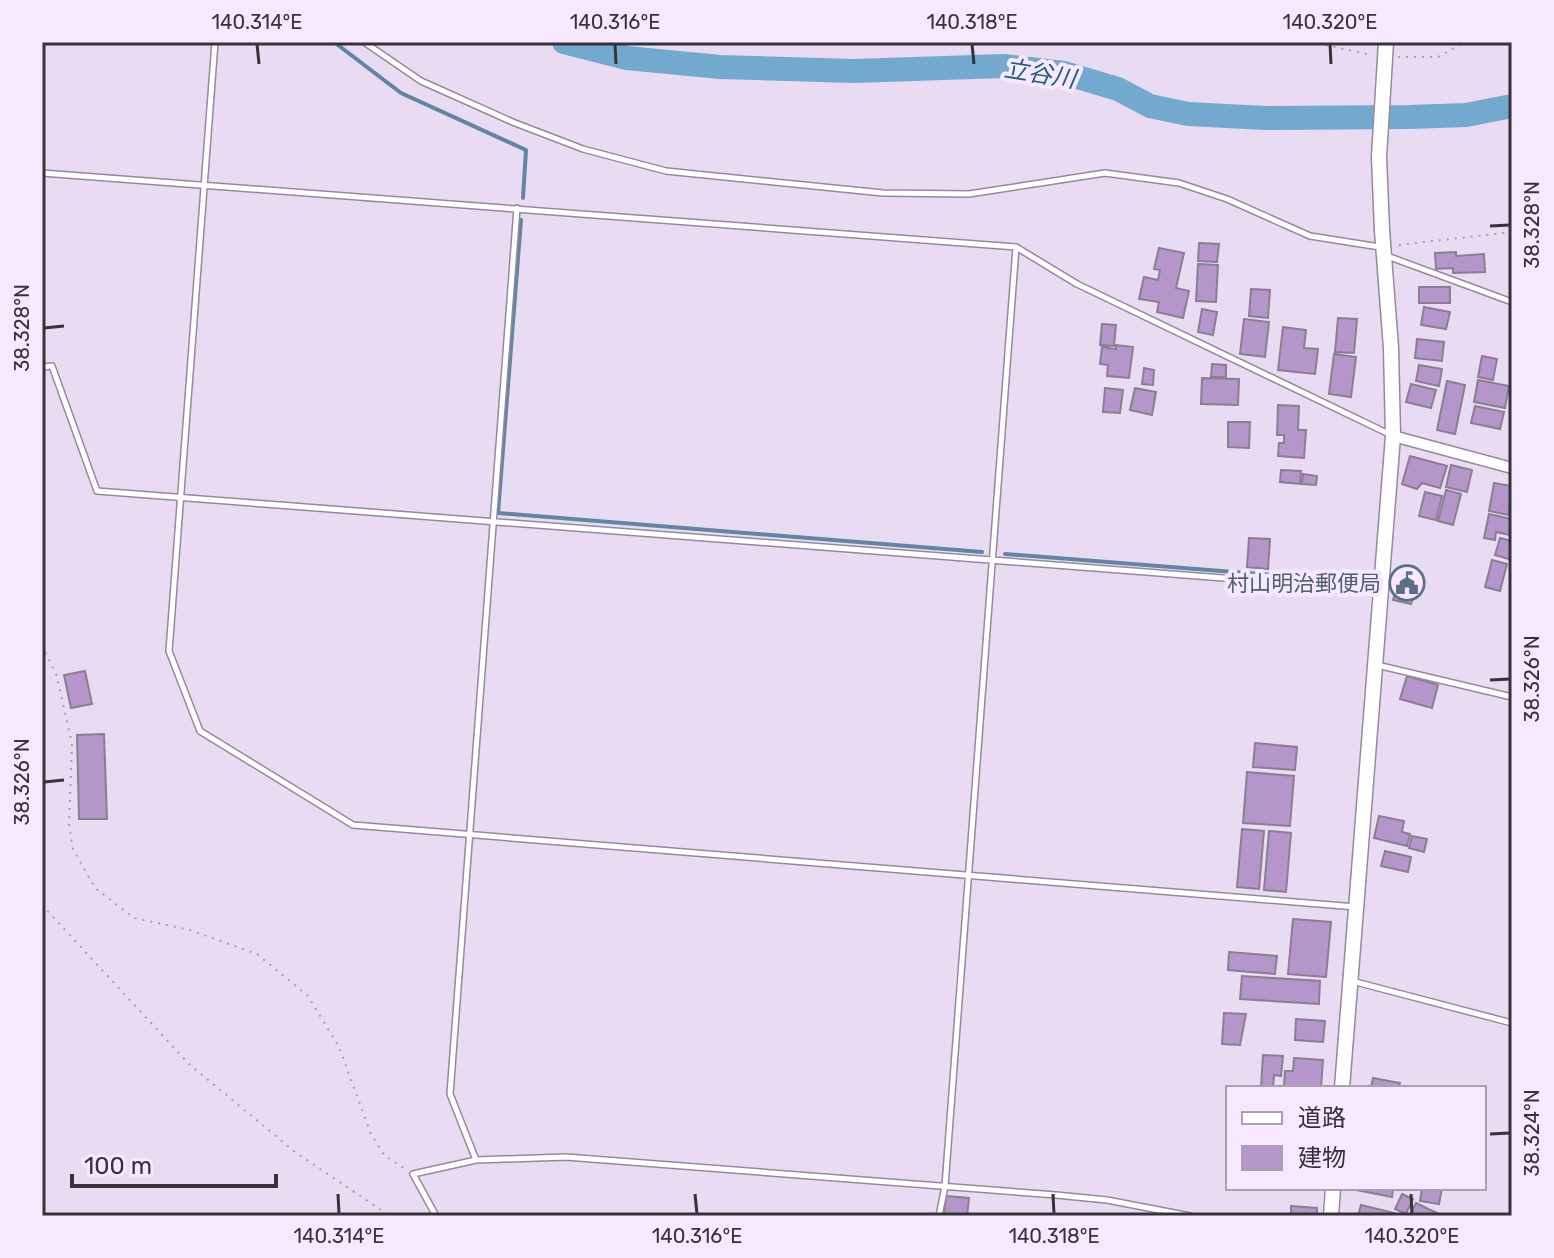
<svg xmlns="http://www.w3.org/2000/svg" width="1554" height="1258" font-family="Rubik,'Noto Sans JP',sans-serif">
<rect width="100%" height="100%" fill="#e9dcf2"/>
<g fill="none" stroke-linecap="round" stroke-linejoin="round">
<!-- stream -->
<path stroke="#6185a2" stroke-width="4" d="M334 42 401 93 526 150 523 198
M521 220 498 513 982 552
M1005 554 1363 582"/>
<!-- river -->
<path stroke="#73a8cf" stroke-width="24" d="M564 42 627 58 720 67 854 71 1004 66 1064 73 1118 89 1150 106 1188 114 1265 118 1410 117 1466 115 1512 106"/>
</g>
<!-- building -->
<path fill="#b596ca" stroke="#8a7e92" stroke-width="2" d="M1199 243 1219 244 1217 262 1198 261Z
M1159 248 1184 253 1176 288 1189 291 1183 318 1157 312 1159 302 1139 299 1144 277 1158 280 1160 270 1154 269Z
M1456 252V256L1484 254 1485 272 1453 273V268L1436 269 1435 253Z
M1198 264 1218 265 1216 302 1196 301Z
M1419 287H1450V303H1419Z
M1251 289 1270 290 1268 318 1249 316Z
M1424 307 1450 312 1446 329 1421 325Z
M1202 309 1217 312 1213 335 1198 332Z
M1338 318 1357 319 1354 353 1335 352Z
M1244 319 1269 322 1265 357 1240 354Z
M1102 324 1116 325 1114 346 1100 345Z
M1283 327 1306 330 1304 348 1318 349 1315 374 1278 370Z
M1417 339 1444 342 1442 361 1415 358Z
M1116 345 1133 347 1129 378 1107 376 1108 365 1100 364 1102 347 1116 349Z
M1334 354 1356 357 1351 397 1329 394Z
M1482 356 1497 359 1493 380 1478 377Z
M1212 364 1226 365V377H1211Z
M1419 365 1442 369 1439 386 1416 381Z
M1144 368 1154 370 1153 385 1142 384Z
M1202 378 1239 379 1238 405 1201 404Z
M1478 380 1509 386 1505 408 1474 402Z
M1447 381 1465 385 1455 434 1437 430Z
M1411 384 1436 390 1431 408 1406 402Z
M1105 388 1123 390 1120 413 1103 412Z
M1135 388 1156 392 1152 415 1130 410Z
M1278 405 1299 406 1298 430H1306L1304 458 1278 456 1279 443H1284V435H1277Z
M1475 406 1504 412 1500 429 1471 423Z
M1228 422H1250L1249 448 1228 447Z
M1410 456 1447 466 1440 488 1422 483 1417 489 1402 484Z
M1451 465 1472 470 1467 492 1446 487Z
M1281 470 1301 471 1300 484 1280 482Z
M1303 474 1317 476 1316 485 1302 484Z
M1494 483 1512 486 1509 515 1489 511Z
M1446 490 1461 494 1453 525 1438 521Z
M1425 492 1442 496 1436 520 1419 516Z
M1489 514 1512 519 1510 535 1496 532 1495 540 1484 538Z
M1249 538 1270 539 1268 569 1247 567Z
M1500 538 1512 541V560L1495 555Z
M1492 560 1507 564 1500 591 1485 587Z
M1401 572 1419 577 1411 604 1393 600Z
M85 671 92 704 71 708 64 675Z
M1407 676 1438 685 1432 708 1400 699Z
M104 734 107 819H79L77 735Z
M1255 743 1297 747 1295 770 1253 767Z
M1247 772 1294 776 1290 826 1243 823Z
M1379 816 1404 821 1402 832 1410 834 1407 846 1374 838Z
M1242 829 1264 831 1259 889 1237 887Z
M1269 831 1291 833 1286 892 1264 890Z
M1412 836 1427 839 1424 852 1409 848Z
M1385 851 1411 857 1408 872 1381 866Z
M1293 919 1331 922 1326 977 1288 974Z
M1229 952 1277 956 1275 974 1228 970Z
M1242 976 1320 981 1319 1004 1240 999Z
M1224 1013 1246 1014 1240 1045 1222 1044Z
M1296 1019 1325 1021 1323 1042 1295 1040Z
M1263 1055 1283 1056 1281 1076 1274 1075 1273 1088H1261Z
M1294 1058 1323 1060 1321 1088 1284 1086 1285 1071H1293Z
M1373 1078 1400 1083 1399 1088H1371Z
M1346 1188H1393L1392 1197Z
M1422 1188H1442L1439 1204 1420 1201Z
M1402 1194 1413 1199 1406 1214 1395 1209Z
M946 1196 969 1198 967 1216H944Z
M1416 1203 1443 1216H1409Z
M1361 1205 1394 1213 1393 1216H1358Z
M1291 1206 1317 1208V1216H1291Z"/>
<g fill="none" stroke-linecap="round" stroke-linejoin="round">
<defs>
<path id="lane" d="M215 42 169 651 200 731 353 825 1356 907
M364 42 421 81 515 123 583 149 666 171 883 193 969 194 1105 173 1179 183 1227 199 1310 236 1380 247
M42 173 1016 247 1077 284 1389 434
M1387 256 1512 302
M42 367 52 366 97 491 1379 590
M1377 665 1512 697
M1352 981 1512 1023
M476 1160 450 1094 517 208
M436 1216 413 1174 476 1160 566 1157 1056 1195 1107 1200 1190 1216
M939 1216 945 1186 1016 247"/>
<path id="street" d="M1393 436 1512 468"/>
<path id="secondary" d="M1342 1088 1393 436 1391 348 1382 230
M1331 1216 1333 1188"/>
</defs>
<!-- lane casing -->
<use href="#lane" stroke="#95899d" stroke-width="8"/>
<!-- street casing -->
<use href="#street" stroke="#95899d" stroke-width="13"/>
<!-- secondary casing -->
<use href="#secondary" stroke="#95899d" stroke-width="17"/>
<!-- path -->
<path stroke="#a89eaf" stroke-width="2" stroke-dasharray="2 6" stroke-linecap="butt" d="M1310 42 1372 55
M1398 57H1438L1465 42
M1399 245 1512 232
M42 645 56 674 72 743 69 824 73 849 95 888 134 918 190 930 257 954 308 996 339 1047 371 1134 384 1155 405 1169
M42 905 189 1064 295 1152 390 1216"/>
<!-- lane -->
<use href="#lane" stroke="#fff" stroke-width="5"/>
<!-- street -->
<use href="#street" stroke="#fff" stroke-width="10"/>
<!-- secondary -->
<use href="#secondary" stroke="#fff" stroke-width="14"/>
<defs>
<path id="secondary-bridge" d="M1382 230 1379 157 1386 42"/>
</defs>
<!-- secondary-bridge casing -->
<use href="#secondary-bridge" stroke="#95899d" stroke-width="17" stroke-linecap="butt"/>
<!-- secondary-bridge -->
<use href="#secondary-bridge" stroke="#fff" stroke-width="14"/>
</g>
<!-- ticks -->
<path fill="none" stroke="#36323a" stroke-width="3" d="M257 44 259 64M615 44 616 64M972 44 974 64M1330 44 1331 64M1490 226 1510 225M44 328 64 326M1490 680 1510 679M44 782 64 780M1490 1134 1510 1133M338 1194 339 1214M695 1194 697 1214M1053 1194 1054 1214M1411 1194 1412 1214"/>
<!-- icons -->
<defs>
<symbol id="civic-ring" viewBox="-11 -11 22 22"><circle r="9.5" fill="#f6e9ff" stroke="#5c6f8a" stroke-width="1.5"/><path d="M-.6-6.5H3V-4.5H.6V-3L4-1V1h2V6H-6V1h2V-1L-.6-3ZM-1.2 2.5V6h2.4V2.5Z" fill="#5c6f8a"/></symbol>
</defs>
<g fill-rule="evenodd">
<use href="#civic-ring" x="1387" y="563" width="40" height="40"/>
</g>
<g text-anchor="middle" stroke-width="8" stroke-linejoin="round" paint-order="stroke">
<!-- service labels -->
<g font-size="22" fill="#4e5e75" stroke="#f6e9ff" text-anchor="end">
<text x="1381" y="591">村山明治郵便局</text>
</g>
<!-- water labels -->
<g font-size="24" font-style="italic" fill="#205c84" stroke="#f6e9ff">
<text transform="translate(1040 74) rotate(9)" y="8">立谷川</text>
</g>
</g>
<!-- border -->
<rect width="1554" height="1258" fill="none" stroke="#f6e9ff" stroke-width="88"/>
<!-- legend -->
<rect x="1226" y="1086" width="260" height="104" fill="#f6e9ff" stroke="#a9a0b0" stroke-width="2"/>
<rect x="1242" y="1112" width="40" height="12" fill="#ffffff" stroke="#a9a0b0" stroke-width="2"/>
<text x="1298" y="1126" font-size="24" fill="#36323a">道路</text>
<rect x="1242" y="1146" width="40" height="24" fill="#b596ca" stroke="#a9a0b0" stroke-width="2"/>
<text x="1298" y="1166" font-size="24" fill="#36323a">建物</text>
<!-- scale -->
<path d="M72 1174v12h204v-12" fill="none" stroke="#36323a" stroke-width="4"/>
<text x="84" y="1174" font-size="24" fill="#36323a" stroke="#f6e9ff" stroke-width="6" paint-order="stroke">100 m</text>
<rect x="44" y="44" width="1466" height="1170" fill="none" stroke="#36323a" stroke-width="3"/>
<g font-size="20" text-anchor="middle" fill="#36323a">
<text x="257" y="29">140.314°E</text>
<text x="615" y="29">140.316°E</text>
<text x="972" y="29">140.318°E</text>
<text x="1330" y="29">140.320°E</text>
<text transform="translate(1532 225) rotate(-90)" y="7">38.328°N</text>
<text transform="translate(22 328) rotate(-90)" y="7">38.328°N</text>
<text transform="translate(1532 679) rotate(-90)" y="7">38.326°N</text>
<text transform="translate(22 782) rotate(-90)" y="7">38.326°N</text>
<text transform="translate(1532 1133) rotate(-90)" y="7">38.324°N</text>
<text x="339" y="1243">140.314°E</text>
<text x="697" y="1243">140.316°E</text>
<text x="1054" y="1243">140.318°E</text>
<text x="1412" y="1243">140.320°E</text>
</g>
</svg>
